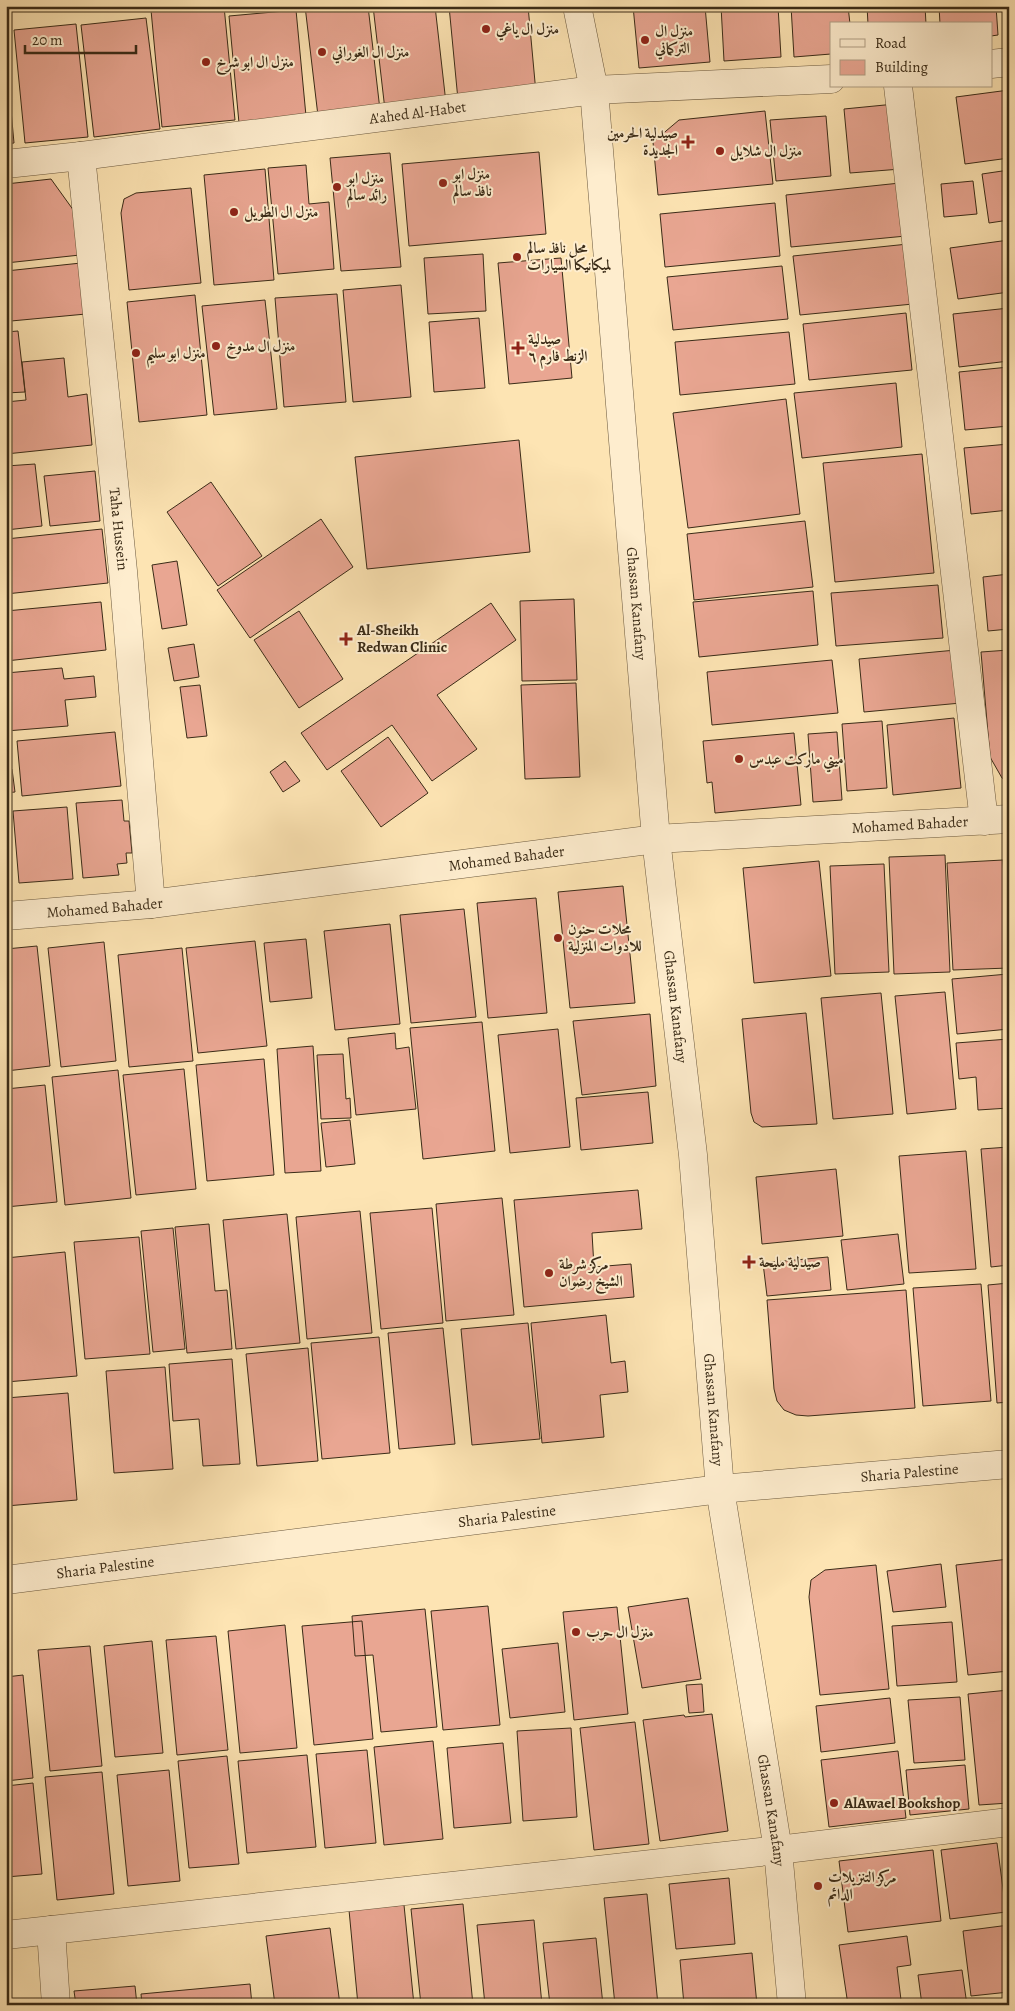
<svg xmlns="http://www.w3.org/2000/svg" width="1015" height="2011" font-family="Alegreya,Amiri,serif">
<rect width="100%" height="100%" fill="#fde4b3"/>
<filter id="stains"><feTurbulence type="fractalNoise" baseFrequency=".004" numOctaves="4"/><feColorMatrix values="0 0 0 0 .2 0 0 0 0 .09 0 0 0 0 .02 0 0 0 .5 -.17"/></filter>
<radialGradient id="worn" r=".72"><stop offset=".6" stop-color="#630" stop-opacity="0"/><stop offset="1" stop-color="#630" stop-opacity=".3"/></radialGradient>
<!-- building -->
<path fill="#e9a692" stroke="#3a2b17" d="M188 6H224L235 120 162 127 151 10Z
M305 6H368L380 110 318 116Z
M373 6H435L446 103 385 110Z
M449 6H528L536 93 458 100Z
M633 6H705L710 62 639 68Z
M721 6H778L781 57 724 61Z
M791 6H848L850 24H831V54L794 57Z
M867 6H925L926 24H868Z
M939 6H996L998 35 991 36V24H940Z
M1006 6H1009V32H1008Z
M296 10 306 116 239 123 229 16Z
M146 18 160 129 94 137 81 25Z
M76 24 88 137 25 143 14 30Z
M6 56 14 143 6 144Z
M1009 90V158L965 164 956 97Z
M895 104 901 169 850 173 844 109Z
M765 111 773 184 658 195 653 142 679 120Z
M826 116 831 176 776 181 770 120Z
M539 152 546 234 409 246 402 164Z
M390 153 401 267 341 271 330 158Z
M306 165 309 204 329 202 334 269 278 274 268 168Z
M265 169 274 280 214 285 204 175Z
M1009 170V220L989 223 982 174Z
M51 179 74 211 80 255 6 263V184Z
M973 181 977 214 944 217 941 184Z
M900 183 906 236 791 247 786 195Z
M191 188 201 283 129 290 121 213 124 199 136 193Z
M775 203 780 256 665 267 660 214Z
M1009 240V292L958 299 950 248Z
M908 244 913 304 800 315 793 256Z
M483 254 486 311 428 314 424 258Z
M561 258 572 378 509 384 498 263Z
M81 263 86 314 11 321 6 271Z
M782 266 788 319 673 330 667 277Z
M401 285 411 397 353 402 343 290Z
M337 294 346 402 284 407 275 298Z
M195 295 207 415 139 422 127 302Z
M265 300 277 409 214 415 202 306Z
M1009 308V361L959 367 953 314Z
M906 313 912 370 809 380 803 324Z
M479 318 485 388 434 392 429 322Z
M18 331 25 392 6 393V332Z
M789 332 795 384 680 395 675 342Z
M64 358 68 397 87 394 92 445 6 454V402L26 400 22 362Z
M1009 367V426L965 430 959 372Z
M896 383 902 447 802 458 794 393Z
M786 399 800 514 688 528 673 413Z
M519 440 530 552 367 569 355 457Z
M1009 444V510L971 514 964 448Z
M922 454 934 573 835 582 823 463Z
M35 464 42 526 6 530V466Z
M95 471 100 521 50 526 44 476Z
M211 482 262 556 218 586 167 512Z
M321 519 353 567 250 638 217 590Z
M805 521 813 587 694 600 687 534Z
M102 529 108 583 6 594V539Z
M177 561 187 625 162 629 152 565Z
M1009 574V629L988 631 983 577Z
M938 585 943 638 836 646 831 593Z
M813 591 818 645 699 657 693 602Z
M574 599 577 680 522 681 520 601Z
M101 602 106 650 6 661V611Z
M491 603 516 640 437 695 477 749 432 781 392 725 327 770 301 733Z
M299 611 343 679 299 708 254 640Z
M194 644 199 677 174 681 168 648Z
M956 650 961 703 864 712 859 659Z
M1009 650V782L1002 778 990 757 981 652Z
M832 660 838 713 712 725 707 672Z
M62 668 64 679 94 676 96 697 65 700 68 726 6 731V673Z
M576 683 580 777 525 779 521 685Z
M200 685 207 736 187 738 180 687Z
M954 718 961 788 893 795 887 725Z
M882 721 887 788 847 791 842 724Z
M115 732 121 786 22 796 17 741Z
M837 732 842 800 813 802 808 734Z
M794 733 801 805 715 813 712 782 707 783 703 741Z
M388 737 428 793 381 827 341 771Z
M285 761 300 781 283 792 270 772Z
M12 769 15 792 6 793V770Z
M122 800 124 821H129L132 853H126L127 863 117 864 119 875 83 878 76 803Z
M67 807 73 879 19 883 13 811Z
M945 855 950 972 894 974 889 857Z
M1003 860 1009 968 953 970 947 863Z
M819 861 831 976 754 983 743 868Z
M884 864 889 972 835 974 830 866Z
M623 886 635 1003 570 1008 558 892Z
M536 898 547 1013 488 1018 477 903Z
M464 909 476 1017 411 1023 400 915Z
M390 924 400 1024 335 1030 324 931Z
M306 939 312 998 270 1002 264 943Z
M255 941 267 1046 198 1053 186 948Z
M104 942 116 1061 61 1067 48 948Z
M37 946 50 1066 6 1071V949Z
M182 948 193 1061 129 1067 118 955Z
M1008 974 1009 1029 957 1034 952 979Z
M945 992 956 1109 907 1114 895 996Z
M881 993 893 1114 833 1119 821 998Z
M806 1013 817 1124 762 1127 754 1122 751 1113 742 1019Z
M650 1014 656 1086 582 1095 573 1021Z
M482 1022 495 1151 423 1159 410 1028Z
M558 1029 570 1147 510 1153 498 1035Z
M395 1033 396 1049 409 1047 416 1109 356 1115 348 1038Z
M1009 1039V1108L978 1110 976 1077 959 1079 956 1043Z
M313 1046 321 1171 285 1173 277 1049Z
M343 1054 346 1099 350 1098 351 1118 321 1119 317 1055Z
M264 1059 274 1175 207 1181 196 1065Z
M184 1069 196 1189 136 1195 123 1075Z
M118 1070 131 1198 65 1205 52 1077Z
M45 1085 57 1202 6 1207V1089Z
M648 1092 653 1143 581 1150 576 1098Z
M350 1120 355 1164 326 1167 321 1123Z
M1009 1147V1265L991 1267 981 1149Z
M966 1151 976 1269 909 1273 899 1156Z
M836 1169 843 1236 762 1244 756 1177Z
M638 1190 642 1229 592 1233 594 1267 631 1264 634 1297 524 1307 514 1200Z
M502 1198 514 1315 446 1321 436 1204Z
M432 1208 443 1323 381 1329 370 1213Z
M360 1211 372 1333 307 1339 296 1217Z
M287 1214 300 1343 236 1349 223 1220Z
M209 1224 215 1291 227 1290 232 1349 187 1353 175 1227Z
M173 1228 185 1349 153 1352 141 1231Z
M898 1234 904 1284 847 1290 841 1240Z
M139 1237 150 1354 85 1359 74 1242Z
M65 1252 77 1376 6 1382V1258Z
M828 1257 831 1290 767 1296 763 1263Z
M1009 1283V1402L997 1403 988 1285Z
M981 1284 991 1401 923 1406 913 1288Z
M906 1290 915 1408 808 1416 796 1415 784 1410 777 1401 774 1389 767 1300Z
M606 1315 611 1363 625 1361 628 1392 600 1395 604 1437 542 1443 531 1323Z
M528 1323 540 1439 472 1445 461 1329Z
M443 1328 455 1444 399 1449 388 1333Z
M379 1337 390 1453 322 1459 311 1343Z
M308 1348 318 1461 257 1466 246 1354Z
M232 1359 240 1464 203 1466 199 1419 173 1421 169 1364Z
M165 1367 173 1469 114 1473 106 1371Z
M68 1393 77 1500 6 1506V1398Z
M1009 1559V1671L968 1675 956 1565Z
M941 1564 946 1607 893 1612 887 1571Z
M876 1565 889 1689 820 1695 809 1597 811 1580 825 1570Z
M688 1598 701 1679 642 1688 628 1607Z
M488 1606 500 1725 443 1730 431 1611Z
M617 1607 628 1714 574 1720 563 1612Z
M425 1609 437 1727 381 1732 373 1655 355 1656 352 1616Z
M362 1621 373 1739 314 1745 302 1626Z
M952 1622 957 1682 897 1686 892 1626Z
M285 1625 297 1748 240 1753 228 1631Z
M216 1636 228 1750 177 1755 166 1640Z
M152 1641 163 1753 115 1757 104 1646Z
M558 1643 565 1712 510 1718 502 1649Z
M90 1646 102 1766 50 1771 38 1650Z
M23 1675 33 1778 6 1781V1677Z
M702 1684 704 1712 689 1713 686 1685Z
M1009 1690V1803L979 1805 968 1694Z
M960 1697 965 1760 914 1763 908 1700Z
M890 1698 895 1743 821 1752 816 1706Z
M712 1714 728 1831 660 1841 643 1720 684 1715 685 1717Z
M635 1722 649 1844 594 1850 580 1728Z
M571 1728 577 1817 523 1821 517 1731Z
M433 1741 443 1839 384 1845 374 1747Z
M503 1743 511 1823 454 1828 447 1748Z
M367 1750 376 1843 325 1848 316 1754Z
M898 1751 906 1818 829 1827 821 1760Z
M307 1755 316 1847 247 1853 238 1761Z
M227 1756 239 1864 189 1868 178 1761Z
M965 1765 969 1809 910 1815 906 1770Z
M169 1770 180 1881 128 1886 117 1775Z
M102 1772 114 1894 57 1900 45 1777Z
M33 1783 42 1874 6 1877V1786Z
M997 1843 1006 1912 950 1919 941 1850Z
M933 1850 941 1921 848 1932 839 1861Z
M729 1878 735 1944 676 1949 669 1884Z
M647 1894 658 2005H615L604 1898Z
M463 1904 473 2005H421L411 1909Z
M404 1905 414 2005H358L349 1910Z
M534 1920 542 2005H485L477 1925Z
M1009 1925V1992L971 1996 963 1931Z
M330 1928 340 2005H275L266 1936Z
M907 1936 911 1965 897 1967 901 2000 848 2005 839 1945Z
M596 1938 603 2005H550L543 1943Z
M6 1952 11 2005H6Z
M752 1953 757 2005H684L680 1960Z
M962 1970 967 2005H922L918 1975Z
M250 1984 252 2005H142L141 1994Z
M135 1986 137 2005H76L74 1991Z"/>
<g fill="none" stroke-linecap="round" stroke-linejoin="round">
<defs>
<g id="minor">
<path id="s1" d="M577 6 594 90 656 839 693 1155 720 1489 778 1850 792 2005"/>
<path d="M991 64 1009 62"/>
<path d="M898 86 984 821"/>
<path id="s2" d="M81 156 123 571 151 904"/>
<path id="s3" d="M6 164 81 156 594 90 831 79"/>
<path id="s4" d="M6 916 151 904 656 839 1009 819"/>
<path d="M51 1930 56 2005"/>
<path d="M6 1935 778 1850 1009 1822"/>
</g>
<g id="tertiary">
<path id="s5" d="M6 1580 720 1489 1009 1464"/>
</g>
</defs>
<!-- minor casing -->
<use href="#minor" stroke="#6b593e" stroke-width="29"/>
<!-- tertiary casing -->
<use href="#tertiary" stroke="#6b593e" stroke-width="29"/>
<!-- minor -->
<use href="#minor" stroke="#feedce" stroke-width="28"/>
<!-- tertiary -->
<use href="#tertiary" stroke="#feedce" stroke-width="28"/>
</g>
<!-- markers -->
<g fill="#8f2418" stroke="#feedce" stroke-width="2">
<circle cx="486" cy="29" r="5"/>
<circle cx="645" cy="40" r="5"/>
<circle cx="322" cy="52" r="5"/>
<circle cx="206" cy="62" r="5"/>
<path d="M685.5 134.5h5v5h5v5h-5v5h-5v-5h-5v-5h5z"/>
<circle cx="720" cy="151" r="5"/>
<circle cx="443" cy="183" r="5"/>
<circle cx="337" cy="187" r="5"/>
<circle cx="234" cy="212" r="5"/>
<circle cx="517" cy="257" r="5"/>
<circle cx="216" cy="346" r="5"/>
<path d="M515.5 340.5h5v5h5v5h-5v5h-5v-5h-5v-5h5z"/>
<circle cx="136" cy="353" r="5"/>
<path d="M343.5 631.5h5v5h5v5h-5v5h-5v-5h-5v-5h5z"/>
<circle cx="739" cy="759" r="5"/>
<circle cx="558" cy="938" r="5"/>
<path d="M746.5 1254.5h5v5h5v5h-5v5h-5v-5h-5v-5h5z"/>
<circle cx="549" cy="1273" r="5"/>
<circle cx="576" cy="1632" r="5"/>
<circle cx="834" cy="1803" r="5"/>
<circle cx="818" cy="1886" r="5"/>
</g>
<g text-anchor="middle" stroke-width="4" stroke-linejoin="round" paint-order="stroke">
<!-- poi labels -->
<g font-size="15" font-weight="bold" fill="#3a2b17" stroke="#feedce" text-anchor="start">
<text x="496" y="34">منزل ال ياغي</text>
<text x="655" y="36">منزل ال<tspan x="655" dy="17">التركماني</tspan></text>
<text x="332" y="57">منزل ال الغوراني</text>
<text x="216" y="67">منزل ال ابو شرخ</text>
<text x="678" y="138" text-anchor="end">صيدلية الحرمين<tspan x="678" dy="17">الجديدة</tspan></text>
<text x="730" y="156">منزل ال شلايل</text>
<text x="453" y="179">منزل ابو<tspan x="453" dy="17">نافذ سالم</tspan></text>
<text x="347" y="183">منزل ابو<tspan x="347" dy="17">رائد سالم</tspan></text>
<text x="244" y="217">منزل ال الطويل</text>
<text x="527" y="253">محل نافذ سالم<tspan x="527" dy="17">لميكانيكا السيارات</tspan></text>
<text x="528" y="344">صيدلية<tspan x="528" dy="17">الزنط فارم ٦</tspan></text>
<text x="226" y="351">منزل ال مدوخ</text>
<text x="146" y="358">منزل ابو سليم</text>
<text x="357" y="635">Al-Sheikh<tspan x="357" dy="17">Redwan Clinic</tspan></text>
<text x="749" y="764">ميني ماركت عبدس</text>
<text x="568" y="934">محلات حنون<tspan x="568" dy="17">للادوات المنزلية</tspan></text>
<text x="759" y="1267">صيدلية مليحة</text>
<text x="559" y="1269">مركز شرطة<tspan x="559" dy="17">الشيخ رضوان</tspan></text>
<text x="586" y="1637">منزل ال حرب</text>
<text x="844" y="1808">AlAwael Bookshop</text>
<text x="828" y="1882">مركز التنزيلات<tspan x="828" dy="17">الدائم</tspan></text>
</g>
<!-- street labels -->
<g font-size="15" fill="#3a2b17" stroke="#feedce">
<text dy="5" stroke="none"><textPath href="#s3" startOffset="415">A'ahed Al-Habet</textPath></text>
<text dy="5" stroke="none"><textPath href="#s2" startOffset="375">Taha Hussein</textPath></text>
<text dy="5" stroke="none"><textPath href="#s1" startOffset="601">Ghassan Kanafany</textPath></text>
<text dy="5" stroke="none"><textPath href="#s4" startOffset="909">Mohamed Bahader</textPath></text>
<text dy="5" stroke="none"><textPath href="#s4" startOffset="504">Mohamed Bahader</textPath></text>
<text dy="5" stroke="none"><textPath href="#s4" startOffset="99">Mohamed Bahader</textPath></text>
<text dy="5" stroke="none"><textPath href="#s1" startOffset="1006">Ghassan Kanafany</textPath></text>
<text dy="5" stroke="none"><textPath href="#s1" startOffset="1411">Ghassan Kanafany</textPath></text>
<text dy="5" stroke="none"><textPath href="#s5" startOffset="910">Sharia Palestine</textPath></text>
<text dy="5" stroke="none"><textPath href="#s5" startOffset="505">Sharia Palestine</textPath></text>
<text dy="5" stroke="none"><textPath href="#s5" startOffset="100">Sharia Palestine</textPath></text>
<text dy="5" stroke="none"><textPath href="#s1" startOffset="1816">Ghassan Kanafany</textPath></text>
</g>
</g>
<!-- margin -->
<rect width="1015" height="2011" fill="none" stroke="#fde4b3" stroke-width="25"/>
<rect x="8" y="8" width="1000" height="1996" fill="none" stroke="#3a2b17" stroke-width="2.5"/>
<rect x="12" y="12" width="990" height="1986" fill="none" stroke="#3a2b17"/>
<!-- legend -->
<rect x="830" y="22" width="162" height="65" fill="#feedce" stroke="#b09f85"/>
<rect x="840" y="39" width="25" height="8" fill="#feedce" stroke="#b09f85"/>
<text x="875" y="48" font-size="15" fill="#3a2b17">Road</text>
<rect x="840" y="60" width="25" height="15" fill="#e9a692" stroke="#b09f85"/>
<text x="875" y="72" font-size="15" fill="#3a2b17">Building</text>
<!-- scale -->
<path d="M25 45v8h111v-8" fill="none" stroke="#3a2b17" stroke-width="2.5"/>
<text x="32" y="45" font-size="15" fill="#3a2b17" stroke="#feedce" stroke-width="4" paint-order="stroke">20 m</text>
<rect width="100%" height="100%" filter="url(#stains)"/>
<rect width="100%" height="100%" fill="url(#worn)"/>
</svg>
